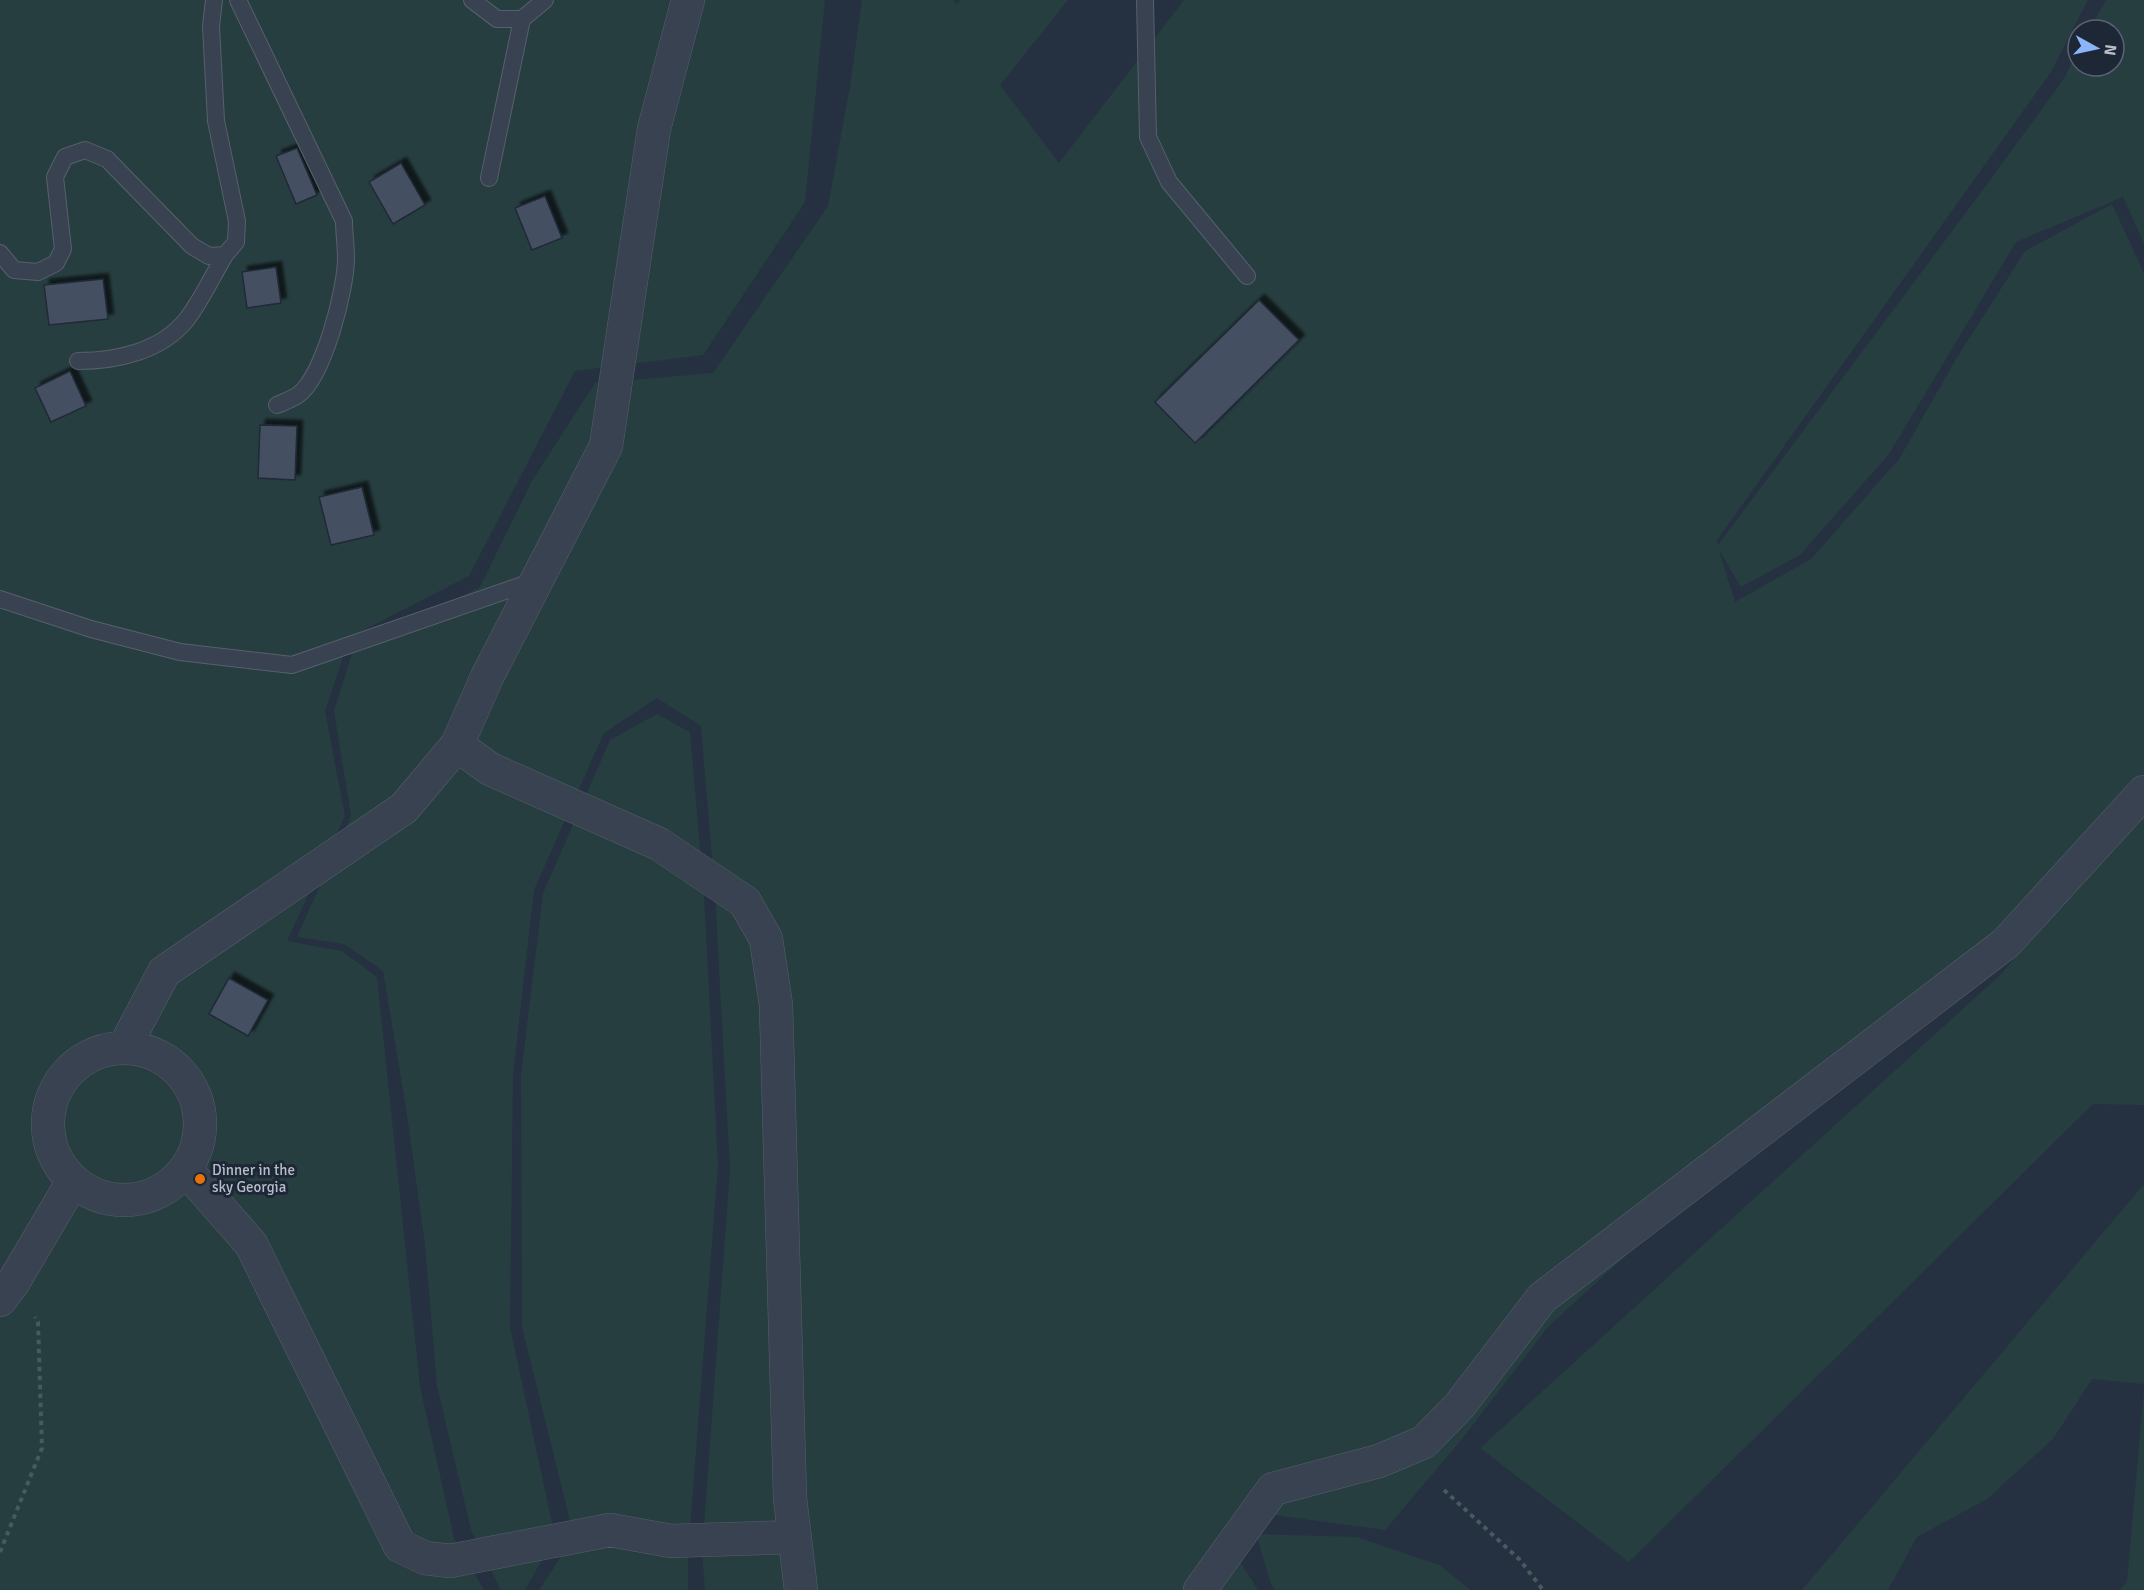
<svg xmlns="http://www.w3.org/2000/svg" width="2144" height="1590" font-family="Signika,sans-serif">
<defs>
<filter id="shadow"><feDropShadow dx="5.5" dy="-5.5" stdDeviation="1.5" flood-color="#0009"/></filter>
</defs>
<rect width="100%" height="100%" fill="#253040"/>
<!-- green -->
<path fill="#273e41" d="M0 0H825L805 202 703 355 575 371 469 576 350 637 325 711 345 816 287 941 342 951 377 977 420 1386 454 1538 484 1590H0Z
M862 0H953L957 4 960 0H1068L1000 85 1059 163 1184 0H2088L2051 72 1717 540 1718 545 1988 183 2063 80 2078 51V66H2114V30H2089L2106 0H2144V244L2123 197 2016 242 1889 454 1800 555 1741 587 1719 550 1735 602 1811 559 1899 459 1956 359 2025 251 2112 204 2144 273V783L1998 940 1634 1248 1548 1327 1462 1439 1385 1530 1259 1513 1237 1557 1258 1590H705L702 1552 730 1169 715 894 701 726 657 698 604 733 534 890 513 1075 510 1327 555 1537 525 1590H501L471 1530 437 1386 425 1245 406 1108 383 971 344 944 297 937 351 816 334 711 353 650 480 587 532 481 595 383 713 373 828 206 850 86Z
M657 714 690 732 704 894 718 1165 688 1555V1590H539L574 1537 522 1327 521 1074 543 893 610 740Z
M2144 812V1105L2093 1104 1629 1562 1480 1448 2000 975Z
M2144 1184V1384L2092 1379 2053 1439 1987 1499 1917 1537 1888 1590H1802Z
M2144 1389V1590H2119L2127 1582Z
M1256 1534 1357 1537 1439 1565 1471 1590H1275L1271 1584Z"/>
<!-- building -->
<path fill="#445062" stroke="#202937" stroke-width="1.5" filter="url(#shadow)" d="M297 148 317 195 296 204 276 156Z
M401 163 425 205 393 224 369 182Z
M545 196 562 238 532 250 515 208Z
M276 267 281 303 247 308 242 272Z
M103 279 108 319 49 325 44 285Z
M1259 300 1299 340 1195 443 1155 402Z
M70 371 86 406 51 422 35 388Z
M260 425 297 426 295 480 258 478Z
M362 487 374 535 331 545 319 497Z
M229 978 268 1000 248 1036 209 1014Z"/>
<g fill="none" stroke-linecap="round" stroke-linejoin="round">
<defs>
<path id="service" d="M238 0 344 221C344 233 346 245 346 258 346 289 324 376 298 395 292 399 284 402 277 405
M472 0 497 19H522L545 0
M1145 0 1148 137 1169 182 1247 276
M489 178 522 19
M0 253 14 270 38 272 56 263 63 249 55 177 65 157 85 150 107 159 192 246 209 256 225 255 236 242 237 221 216 121 211 26 214 0
M78 361C117 361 162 351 187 319 202 299 213 275 225 255
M0 599 91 629 180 652 292 665 534 581"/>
<path id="minor" d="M457 745 490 769 659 844 745 902 766 939 776 1005 790 1498 801 1590
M125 1046 164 972 404 808 457 745 487 677 606 446 654 129 688 0
M48 1124a76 76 0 1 1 152 0a76 76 0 1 1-152 0Z
M186 1170 251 1244 400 1546 425 1558 450 1561 610 1530 671 1541 795 1537
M0 1300 13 1283 73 1181
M1200 1590 1273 1489 1379 1461 1424 1442 1460 1405 1542 1298 2006 943 2144 792"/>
</defs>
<!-- service casing -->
<use href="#service" stroke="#57606d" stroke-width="18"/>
<!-- minor casing -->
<use href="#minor" stroke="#57606d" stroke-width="34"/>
<!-- path -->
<path stroke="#455b5e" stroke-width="4" stroke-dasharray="4.5 4.5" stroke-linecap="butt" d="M1444 1490 1520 1560 1543 1590
M0 1552 42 1448 38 1322 35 1317"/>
<!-- service -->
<use href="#service" stroke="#394250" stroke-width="16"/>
<!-- minor -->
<use href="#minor" stroke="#394250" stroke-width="33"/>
</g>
<!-- markers -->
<circle fill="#e8710a" stroke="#1e2735" stroke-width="2" cx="200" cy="1179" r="6"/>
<g text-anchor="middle" stroke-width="6" stroke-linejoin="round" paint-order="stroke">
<!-- poi labels -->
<g font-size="15" fill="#b6bdca" stroke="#1e2735" text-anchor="start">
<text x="212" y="1175">Dinner in the<tspan x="212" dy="17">sky Georgia</tspan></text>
</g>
</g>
<!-- north arrow -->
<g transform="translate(2096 48) rotate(98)"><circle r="28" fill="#1e2735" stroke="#5b6371" stroke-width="1.5"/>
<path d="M0-4.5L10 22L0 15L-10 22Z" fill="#8cb5f9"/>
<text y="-9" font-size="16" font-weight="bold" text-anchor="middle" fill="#b6bdca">N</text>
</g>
</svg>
